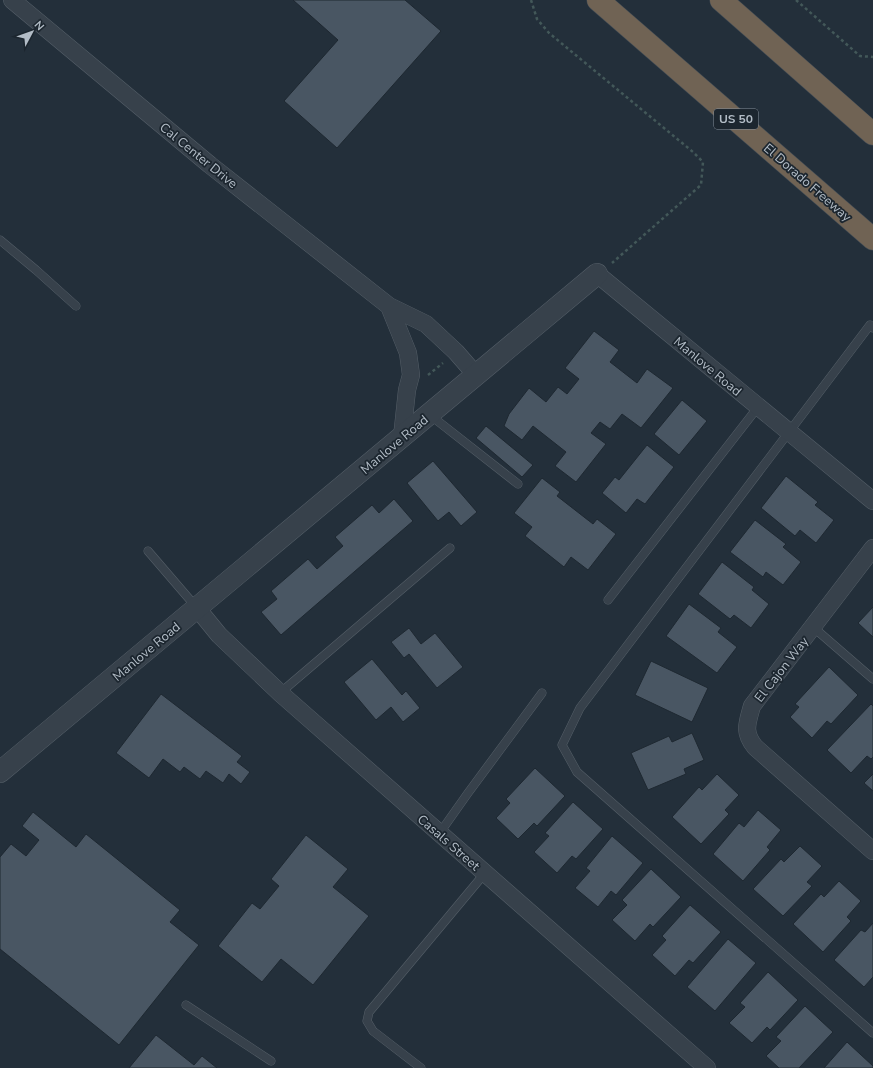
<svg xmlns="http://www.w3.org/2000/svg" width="873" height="1068" font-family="'Nunito Sans',sans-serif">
<rect width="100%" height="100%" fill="#232f3a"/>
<!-- building -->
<path fill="#495663" stroke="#1e2831" d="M293 0H405L441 31 337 148 284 101 338 40Z
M594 331 619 350 610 362 637 383 647 369 673 388 641 428 622 414 610 429 600 422 591 433 606 444 576 482 555 466 566 452 533 426 522 440 504 426 509 414 529 388 546 402 558 387 567 394 579 379 565 368Z
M682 400 707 421 679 455 654 434Z
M486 426 533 465 522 477 476 438Z
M647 445 674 467 645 504 637 499 626 513 602 493 615 477 619 480Z
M433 461 477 512 461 526 449 512 438 521 407 483Z
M786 476 818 502 815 505 834 520 816 543 800 530 795 536 761 508Z
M542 478 560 492 557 496 593 524 597 519 616 534 588 570 571 557 564 567 525 536 532 527 514 513Z
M394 499 413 521 281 635 261 612 277 599 271 591 308 559 317 569 343 546 335 537 372 505 379 513Z
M755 520 786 544 783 547 801 562 783 585 766 572 763 577 730 552Z
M722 562 754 587 752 590 769 604 751 628 734 615 730 619 698 594Z
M689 604 721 628 718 632 737 647 717 673 666 636Z
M873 607V637L858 623Z
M409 628 421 644 435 633 463 667 437 688 409 654 404 658 391 642Z
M372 659 402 695 406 691 420 708 403 722 391 707 376 720 344 682Z
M651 661 708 688 692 722 635 695Z
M829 667 858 695 831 724 827 721 812 738 790 717 799 707 795 704Z
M161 694 242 756 237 762 250 772 241 784 229 774 223 783 206 771 200 779 184 767 180 772 163 759 149 778 116 753Z
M871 704 873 706V757L871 759 867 756 851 773 827 750Z
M692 733 704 760 684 769 686 774 648 790 631 753 669 736 672 742Z
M535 768 565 796 537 826 534 823 518 839 496 818 510 803 506 799Z
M717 774 739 795 725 810 729 814 701 844 672 817 699 787 702 790Z
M873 774V791L864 783Z
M573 802 603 829 576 859 572 856 557 873 534 852 549 836 545 833Z
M758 810 781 830 767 847 770 850 743 881 713 854 739 823 744 827Z
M33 812 76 847 86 834 180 910 170 922 199 945 119 1045 0 949V857L11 844 26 856 39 840 22 826Z
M306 835 348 869 333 887 369 916 313 985 281 959 262 982 218 946 252 903 260 909 279 886 271 879Z
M612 836 643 863 616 895 611 891 598 907 575 888 590 871 586 868Z
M800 846 822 866 807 882 812 886 783 916 753 889 781 859 784 862Z
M651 869 681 897 653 927 650 924 635 941 612 920 627 905 622 900Z
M839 881 861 901 847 917 851 921 823 952 793 924 821 894 824 897Z
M690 905 721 932 693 963 689 960 675 976 652 955 666 940 662 936Z
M873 923V977L864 987 834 960 861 930 865 932Z
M728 939 756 963 715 1011 687 987Z
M768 972 798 1000 770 1030 767 1027 752 1043 729 1023 745 1007 740 1003Z
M805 1006 833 1032 799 1068H779L766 1056 781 1041 776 1037Z
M156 1035 194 1065 202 1056 217 1068H129Z
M847 1042 873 1066V1068H824Z"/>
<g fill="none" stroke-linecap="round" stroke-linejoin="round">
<defs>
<path id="service" d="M0 240 36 270 76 306
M873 328 870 325 580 708 562 745 577 772 873 1033
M430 415 518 484
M148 551 197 608
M608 600 758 407
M813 627 873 679
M280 693 450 548
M439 834 468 793 542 693
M186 1005 271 1061
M421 1068 373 1031 367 1021 369 1012 485 873"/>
<path id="minor" d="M12 0 210 165 389 306 426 324 456 352 476 375
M597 274 873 501
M389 306 408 353 411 375 407 390 402 437
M873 548 752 706C747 724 743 732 755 747L873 851
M197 608 219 635 280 693 707 1068"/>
<path id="tertiary" d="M0 772 597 274"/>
<path id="motorway" d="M598 0 873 239
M721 0 873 134"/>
</defs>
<!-- service casing -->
<use href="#service" stroke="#555f68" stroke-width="9"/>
<!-- minor casing -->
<use href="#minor" stroke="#555f68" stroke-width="18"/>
<!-- tertiary casing -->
<use href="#tertiary" stroke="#555f68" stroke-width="22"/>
<!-- motorway casing -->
<use href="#motorway" stroke="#424c55" stroke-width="23"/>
<!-- path -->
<path stroke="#435859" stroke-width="2.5" stroke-dasharray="3 3" stroke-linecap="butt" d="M531 0 537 19 549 33 693 152 703 162 701 185 612 263
M796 0 860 56 873 57
M428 375 443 363"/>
<!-- service -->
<use href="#service" stroke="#37414b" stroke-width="8"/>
<!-- minor -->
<use href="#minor" stroke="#37414b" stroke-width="17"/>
<!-- tertiary -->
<use href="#tertiary" stroke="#37414b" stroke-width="21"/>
<!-- motorway -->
<use href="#motorway" stroke="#706354" stroke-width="22"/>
</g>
<g text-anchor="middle" stroke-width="3.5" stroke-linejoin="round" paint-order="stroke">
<!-- shield labels -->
<rect fill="#1c262f" stroke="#858f99" stroke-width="1" x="714" y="109" width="44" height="20" rx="3"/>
<g font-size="12" font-weight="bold" fill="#b2bcc6">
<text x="736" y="123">US 50</text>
</g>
<!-- street labels -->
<g font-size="13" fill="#b2bcc6" stroke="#1c262f">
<text transform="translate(199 155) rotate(39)" y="5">Cal Center Drive</text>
<text transform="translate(808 182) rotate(41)" y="5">El Dorado Freeway</text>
<text transform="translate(708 366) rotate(40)" y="5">Manlove Road</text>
<text transform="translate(394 444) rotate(-40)" y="5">Manlove Road</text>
<text transform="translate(146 651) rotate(-40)" y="5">Manlove Road</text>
<text transform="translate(781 669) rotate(-52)" y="5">El Cajon Way</text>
<text transform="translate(449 842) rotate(41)" y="5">Casals Street</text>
</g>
</g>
<!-- north arrow -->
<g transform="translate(32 32) rotate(49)" stroke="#1c262f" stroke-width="3" paint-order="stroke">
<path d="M0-3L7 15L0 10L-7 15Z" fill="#b2bcc6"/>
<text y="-6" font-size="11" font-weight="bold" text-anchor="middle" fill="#b2bcc6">N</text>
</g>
</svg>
